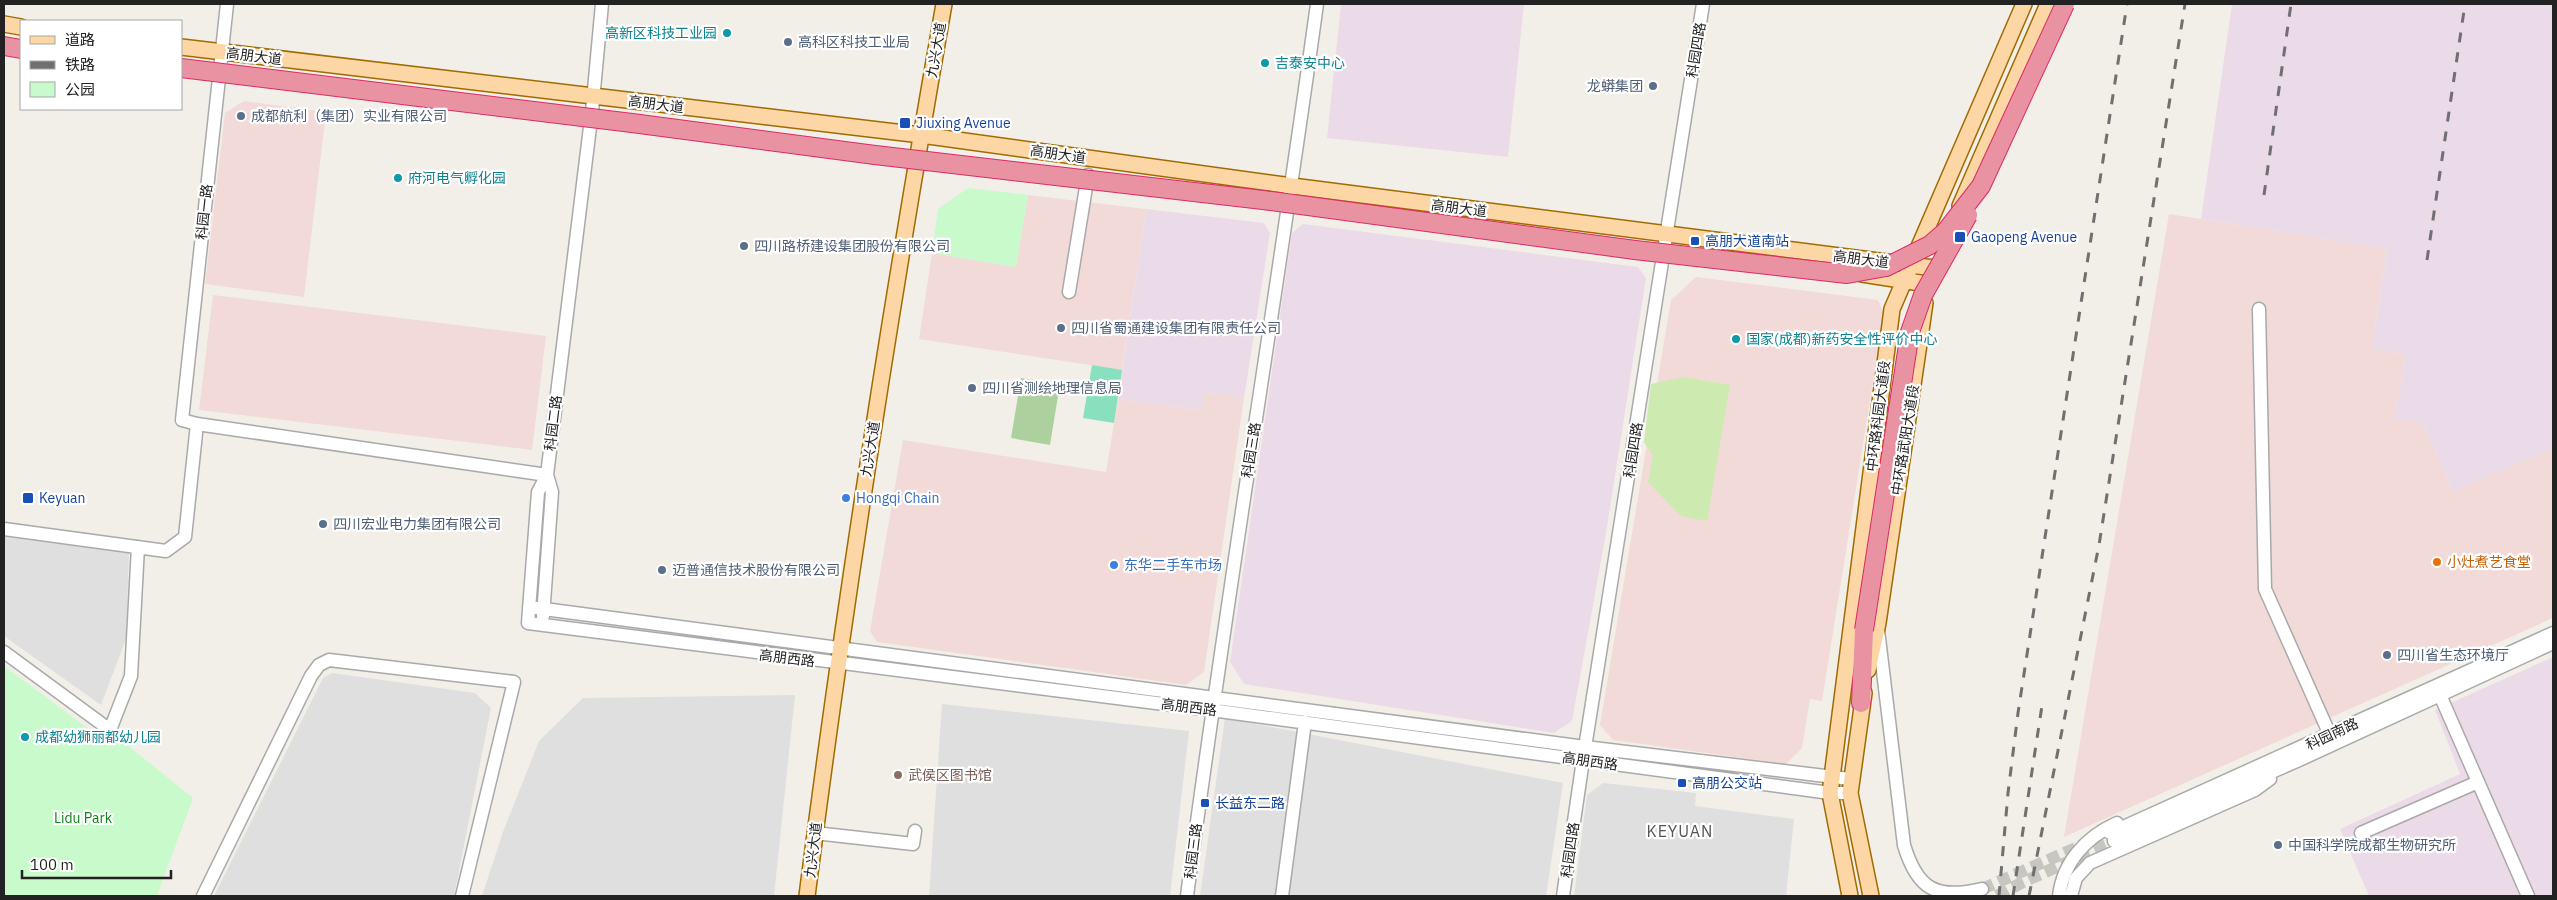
<svg xmlns="http://www.w3.org/2000/svg" width="2557" height="900" font-family="'IBM Plex Sans','Noto Sans SC',sans-serif">
<rect width="100%" height="100%" fill="#f2efe9"/>
<!-- residential -->
<path fill="#e0dfdf" d="M4 537 129 553 126 639 101 705 4 636Z
M332 673 475 693 491 708 454 896H214L323 678Z
M795 695 774 896H482L503 832 539 741 583 698Z
M942 704 1189 731 1170 896H929Z
M1225 718 1563 783 1546 896H1200Z
M1603 783 1696 793 1695 806 1794 819 1786 896H1574L1587 795Z"/>
<!-- commercial -->
<path fill="#f2dad9" d="M244 101 326 112 304 297 205 284 225 113Z
M1028 195 1146 209 1122 370 919 339 932 253 1016 267Z
M2169 214 2387 249 2372 348 2406 355 2394 419 2423 423 2453 492 2553 448V618L2064 837Z
M1696 277 1878 300 1884 313 1822 701 1810 699 1802 748 1786 764 1613 740 1600 725 1671 300Z
M213 295 546 336 532 450 199 410Z
M1204 392 1244 398 1204 672 1186 685 877 642 870 631 903 440 1106 472 1118 399 1201 410Z"/>
<!-- industrial -->
<path fill="#ebdbe8" d="M1341 4H1524L1508 157 1327 138Z
M2232 4H2553V448L2453 492 2423 423 2394 419 2406 355 2372 348 2387 249 2201 219Z
M1146 209 1264 223 1270 233 1244 398 1204 392 1202 410 1118 399Z
M1303 224 1638 267 1646 278 1606 533 1572 721 1554 733 1244 684 1230 662 1292 233Z
M2553 657V896H2369L2340 829 2460 774 2435 710Z"/>
<!-- grass -->
<path fill="#cdebb0" d="M1684 377 1730 385 1707 521 1681 516 1648 482 1653 456 1644 442 1651 384Z"/>
<!-- forest -->
<path fill="#add19e" d="M1021 378 1060 384 1050 445 1011 438Z"/>
<!-- park -->
<path fill="#c8facc" d="M968 188 1028 195 1016 267 932 253 938 209Z
M4 666 109 744 121 740 193 798 157 896H4Z"/>
<!-- pitch -->
<path fill="#88e0be" d="M1092 365 1122 370 1114 423 1083 418Z"/>
<g fill="none" stroke-linecap="round" stroke-linejoin="round">
<!-- minor-tunnel -->
<path stroke="#c8c6c1" stroke-width="12" stroke-dasharray="12 6" stroke-linecap="butt" d="M1982 889 2085 844
M1997 896 2021 883 2114 841"/>
<defs>
<path id="minor" d="M227 4 182 420 197 424 547 475 592 111 602 4
M1069 292 1088 175
M2259 309 2265 589 2330 735
M547 475 538 492 528 623 1211 710 1830 793H1850
M4 529 166 551 185 537 197 424
M529 607 1585 747 1850 779
M543 616 552 492 547 475
M1878 630 1904 845C1917 889 1936 900 1982 889
M4 652 110 730 131 676 138 547
M2440 695 2528 896
M815 833 913 844 915 831
M2110 833 2553 633
M2361 833 2478 782
M2114 841 2297 761 2553 643
M203 896 311 676 319 665 329 660 514 682 462 896
M1187 896C1226 598 1276 302 1317 4
M1282 896 1305 722
M1563 896 1583 760 1703 4
M2059 896C2063 862 2086 837 2117 823
M2071 896 2076 878 2090 863 2255 790 2270 779"/>
<path id="major" d="M4 24 21 27
M181 47 921 135 1292 186 1934 268
M1960 206 2048 4
M1862 274 1927 284
M1868 670 1878 623 1925 303
M1864 693 1850 793 1871 896
M807 896C845 598 892 300 944 4
M1850 896 1830 793 1892 309 2024 4"/>
<path id="highway" d="M4 46 21 49
M1861 703 1864 630"/>
</defs>
<!-- minor casing -->
<use href="#minor" stroke="#a9a9a9" stroke-width="15"/>
<!-- major casing -->
<use href="#major" stroke="#a06b00" stroke-width="18"/>
<!-- highway casing -->
<use href="#highway" stroke="#dc2a67" stroke-width="20"/>
<!-- minor -->
<use href="#minor" stroke="#fff" stroke-width="12"/>
<!-- major -->
<use href="#major" stroke="#fcd6a4" stroke-width="15"/>
<!-- highway -->
<use href="#highway" stroke="#e892a2" stroke-width="18"/>
<!-- rail -->
<path stroke="#707070" stroke-width="3" stroke-dasharray="10 10" stroke-linecap="butt" d="M2264 195 2291 4
M2427 260 2465 4
M1999 896 2008 793 2018 713 2127 4
M2013 896 2043 699
M2029 896 2099 545 2185 4"/>
<defs>
<path id="highway-bridge" d="M181 68 632 123 875 155 1263 200 1635 250 1847 274 1886 267 1930 245 1946 231 1981 186 2065 4
M1864 630 1910 332 1923 295 1968 215"/>
</defs>
<!-- highway-bridge casing -->
<use href="#highway-bridge" stroke="#dc2a67" stroke-width="20" stroke-linecap="butt"/>
<!-- highway-bridge -->
<use href="#highway-bridge" stroke="#e892a2" stroke-width="18"/>
</g>
<!-- markers -->
<g fill="#0f9aa8" stroke="#fff" stroke-width="2">
<circle cx="727" cy="33" r="5"/>
<circle cx="1265" cy="63" r="5"/>
<circle cx="398" cy="178" r="5"/>
<circle cx="1736" cy="339" r="5"/>
<circle cx="25" cy="737" r="5"/>
</g>
<g fill="#5c6f8a" stroke="#fff" stroke-width="2">
<circle cx="788" cy="42" r="5"/>
<circle cx="1653" cy="86" r="5"/>
<circle cx="241" cy="116" r="5"/>
<circle cx="744" cy="246" r="5"/>
<circle cx="1061" cy="328" r="5"/>
<circle cx="972" cy="388" r="5"/>
<circle cx="323" cy="524" r="5"/>
<circle cx="662" cy="570" r="5"/>
<circle cx="2387" cy="655" r="5"/>
<circle cx="2278" cy="845" r="5"/>
</g>
<g fill="#1a4fb4" stroke="#fff" stroke-width="2">
<rect x="899" y="117" width="12" height="12" rx="2.5"/>
<rect x="1954" y="231" width="12" height="12" rx="2.5"/>
<rect x="1690" y="236" width="10" height="10" rx="2.5"/>
<rect x="22" y="492" width="12" height="12" rx="2.5"/>
<rect x="1677" y="778" width="10" height="10" rx="2.5"/>
<rect x="1200" y="798" width="10" height="10" rx="2.5"/>
</g>
<g fill="#3f7fe0" stroke="#fff" stroke-width="2">
<circle cx="846" cy="498" r="5"/>
<circle cx="1114" cy="565" r="5"/>
</g>
<circle fill="#e8710a" stroke="#fff" stroke-width="2" cx="2437" cy="562" r="5"/>
<circle fill="#8d6e63" stroke="#fff" stroke-width="2" cx="898" cy="775" r="5"/>
<g text-anchor="middle" stroke-width="4.5" stroke-linejoin="round" paint-order="stroke">
<!-- culture labels -->
<g font-size="14" fill="#0d838f" stroke="#fff" text-anchor="start">
<text x="717" y="38" text-anchor="end">高新区科技工业园</text>
<text x="1275" y="68">吉泰安中心</text>
<text x="408" y="183">府河电气孵化园</text>
<text x="1746" y="344">国家(成都)新药安全性评价中心</text>
<text x="35" y="742">成都幼狮丽都幼儿园</text>
</g>
<!-- service labels -->
<g font-size="14" fill="#4e5e75" stroke="#fff" text-anchor="start">
<text x="798" y="47">高科区科技工业局</text>
<text x="1643" y="91" text-anchor="end">龙蟒集团</text>
<text x="251" y="121">成都航利（集团）实业有限公司</text>
<text x="754" y="251">四川路桥建设集团股份有限公司</text>
<text x="1071" y="333">四川省蜀通建设集团有限责任公司</text>
<text x="982" y="393">四川省测绘地理信息局</text>
<text x="333" y="529">四川宏业电力集团有限公司</text>
<text x="672" y="575">迈普通信技术股份有限公司</text>
<text x="2397" y="660">四川省生态环境厅</text>
<text x="2288" y="850">中国科学院成都生物研究所</text>
</g>
<!-- street labels -->
<g font-size="14" fill="#222" stroke="#fff">
<text transform="translate(936 50) rotate(-80)" y="5">九兴大道</text>
<text transform="translate(1696 50) rotate(-81)" y="5">科园四路</text>
<text transform="translate(254 56) rotate(7)" y="5">高朋大道</text>
<text transform="translate(656 104) rotate(7)" y="5">高朋大道</text>
<text transform="translate(1058 154) rotate(8)" y="5">高朋大道</text>
<text transform="translate(1459 208) rotate(7)" y="5">高朋大道</text>
<text transform="translate(204 212) rotate(-84)" y="5">科园一路</text>
<text transform="translate(1861 259) rotate(7)" y="5">高朋大道</text>
<text transform="translate(1878 416) rotate(-83)" y="5">中环路科园大道段</text>
<text transform="translate(553 423) rotate(-83)" y="5">科园二路</text>
<text transform="translate(1905 440) rotate(-81)" y="5">中环路武阳大道段</text>
<text transform="translate(870 449) rotate(-81)" y="5">九兴大道</text>
<text transform="translate(1251 450) rotate(-81)" y="5">科园三路</text>
<text transform="translate(1633 450) rotate(-81)" y="5">科园四路</text>
<text transform="translate(787 658) rotate(7)" y="5">高朋西路</text>
<text transform="translate(1189 707) rotate(7)" y="5">高朋西路</text>
<text transform="translate(2332 734) rotate(-25)" y="5">科园南路</text>
<text transform="translate(1590 761) rotate(8)" y="5">高朋西路</text>
<text transform="translate(813 850) rotate(-83)" y="5">九兴大道</text>
<text transform="translate(1570 850) rotate(-82)" y="5">科园四路</text>
<text transform="translate(1193 851) rotate(-83)" y="5">科园三路</text>
</g>
<!-- transit labels -->
<g font-size="14" fill="#164399" stroke="#fff" text-anchor="start">
<text x="916" y="128">Jiuxing Avenue</text>
<text x="1971" y="242">Gaopeng Avenue</text>
<text x="1705" y="246">高朋大道南站</text>
<text x="39" y="503">Keyuan</text>
<text x="1692" y="788">高朋公交站</text>
<text x="1215" y="808">长益东二路</text>
</g>
<!-- shop labels -->
<g font-size="14" fill="#366cbe" stroke="#fff" text-anchor="start">
<text x="856" y="503">Hongqi Chain</text>
<text x="1124" y="570">东华二手车市场</text>
</g>
<!-- food labels -->
<g font-size="14" fill="#c56008" stroke="#fff" text-anchor="start">
<text x="2447" y="567">小灶煮艺食堂</text>
</g>
<!-- education labels -->
<g font-size="14" fill="#785e54" stroke="#fff" text-anchor="start">
<text x="908" y="780">武侯区图书馆</text>
</g>
<!-- park labels -->
<g font-size="14" fill="#0c8416" stroke="#fff">
<text x="83" y="823">Lidu Park</text>
</g>
<!-- quarter labels -->
<g font-size="16" letter-spacing="1" fill="#555" stroke="#fff">
<text x="1680" y="837">KEYUAN</text>
</g>
</g>
<!-- border -->
<rect width="2557" height="900" fill="none" stroke="#222222" stroke-width="10"/>
<!-- legend -->
<rect x="20" y="20" width="162" height="90" fill="#ffffff" stroke="#a7a7a7"/>
<rect x="30" y="36" width="25" height="8" fill="#fcd6a4" stroke="#a7a7a7"/>
<text x="65" y="45" font-size="15" fill="#222222">道路</text>
<rect x="30" y="61" width="25" height="8" fill="#707070" stroke="#a7a7a7"/>
<text x="65" y="70" font-size="15" fill="#222222">铁路</text>
<rect x="30" y="82" width="25" height="15" fill="#c8facc" stroke="#a7a7a7"/>
<text x="65" y="95" font-size="15" fill="#222222">公园</text>
<!-- scale -->
<path d="M22 870v8h149v-8" fill="none" stroke="#222222" stroke-width="2.5"/>
<text x="30" y="870" font-size="15" fill="#222222" stroke="#ffffff" stroke-width="4" paint-order="stroke">100 m</text>
</svg>
